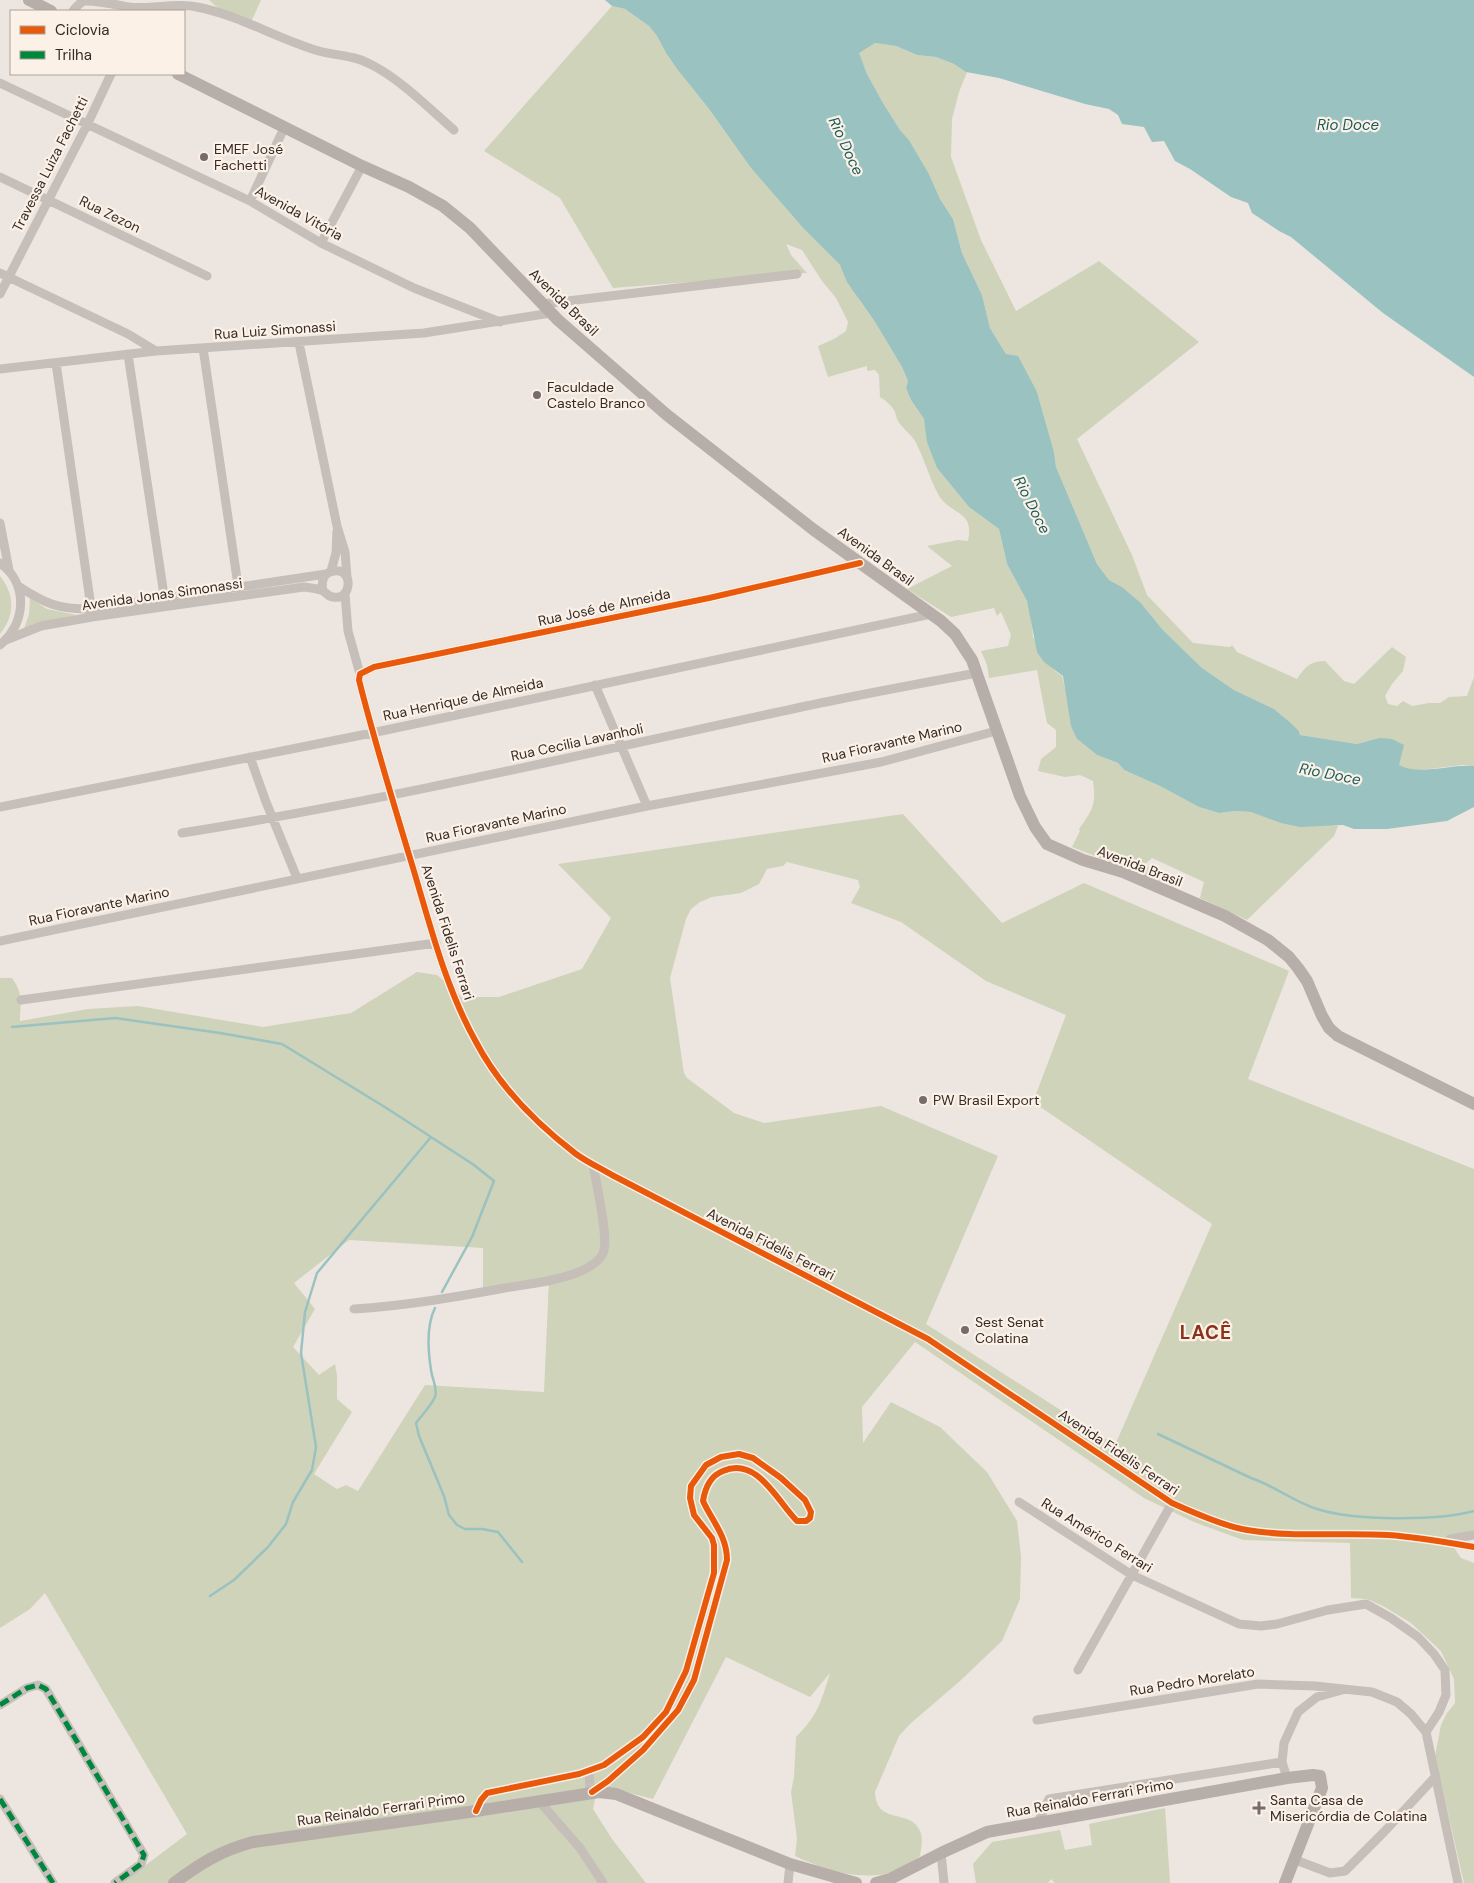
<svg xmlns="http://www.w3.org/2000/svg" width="1474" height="1883" font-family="'DM Sans',sans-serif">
<rect width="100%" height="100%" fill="#ede6e0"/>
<!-- green -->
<path fill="#cfd3b9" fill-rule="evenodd" d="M209 0H261L252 20C236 18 221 12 209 0Z
M612 6 625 9 649 26 657 36 666 53 677 69 709 109 751 168 804 229 840 265 860 301 875 322 902 367 908 381 906 388 911 400 924 419 937 468 969 507 999 529 1007 564 1027 601 1031 618 1033 637 1055 671 1062 676 1077 739 1097 755 1118 763 1124 770 1160 786 1199 807 1219 813 1236 811 1251 812 1265 816 1338 826 1334 836 1247 920 1200 898 1204 882 1152 858 1144 865 1175 880V887L1072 847 1080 831 1079 829C1093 810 1096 805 1093 781L1080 775 1065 777 1038 771 1041 759 1056 747V730L1047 723 1037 670 989 678 987 665 981 651 1008 646 1011 635 1001 612 997 616 994 608 951 617 907 589 952 566 927 546 958 540 968 541C975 509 950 516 938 494 929 477 924 458 915 441 910 433 902 428 898 421 896 418 896 413 894 410 891 405 885 400 880 397L879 375 875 370 867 371V366L828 377 818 346 834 339 846 331 848 322 836 298 822 281 802 250 786 244 791 255 807 273 613 288 560 198 484 151Z
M875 43 896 46 917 55 936 57 954 64 967 72 959 92 952 119 951 157 981 240 1016 311 1099 261 1199 342 1077 439 1132 555 1147 595 1193 643 1230 647 1232 645 1237 652 1297 679C1305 667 1310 661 1325 661L1344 681 1354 684 1392 647 1406 657 1403 671 1392 684 1385 696 1388 704 1397 706 1403 701 1412 706 1429 703H1440L1449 697 1467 696 1474 677V766L1462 765 1420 770H1408L1398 765 1379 738 1357 744 1300 735 1299 731 1291 723 1274 709 1234 690 1202 668 1162 629 1141 603 1122 587 1109 580 1097 564 1056 467 1054 452 1037 392 1006 354 990 328 982 295 962 253 953 219 940 199 929 174 909 140 900 130 883 103 867 74 858 52Z
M0 576C15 594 15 616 0 634Z
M30 598 47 609 77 615 37 623 24 629 29 614Z
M903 814 1002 923 1084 883 1289 971 1248 1079 1474 1169V1530L1459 1540 1453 1546 1461 1558 1474 1563V1883H1464L1435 1756 1441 1725 1447 1713 1455 1703 1454 1679 1441 1651 1411 1623 1383 1606 1367 1599 1351 1598 1350 1543 1243 1540 1194 1522 1144 1498 915 1342 862 1407 863 1443 891 1402 940 1427 987 1472 1017 1521 1021 1556 1020 1599 1002 1641 960 1681 910 1724 899 1736 875 1792C876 1825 909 1809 919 1829 924 1837 921 1848 920 1856 913 1861 905 1868 897 1871 862 1882 827 1871 795 1856L797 1839 791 1792 794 1777 796 1737C818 1715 821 1702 830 1673L810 1697 726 1657 653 1799 622 1791 596 1795 593 1809 612 1839 646 1883H122L187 1834 45 1593 30 1609 0 1628V978H12C24 995 20 1002 20 1021L88 1009 138 1006 263 1027 351 1013 417 972 437 975 462 997H499L582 969 611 918 558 864ZM787 862 858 880 860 887 851 903 901 922 986 981 1066 1015 1033 1102 1212 1224 1115 1445 926 1324 998 1156 881 1106 764 1123 734 1113 687 1078 684 1073 670 978 686 919 691 909 700 902 712 897 741 893 759 884 767 869 783 866ZM349 1240 483 1248V1296L549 1279 544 1392 425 1385 358 1491 346 1485 337 1489 314 1474 352 1412 337 1399V1376L335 1364 319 1375 293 1347 315 1309 294 1283Z
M1165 1808 1170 1883H1055L1051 1879 1048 1883H976L973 1864 992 1842 1060 1830 1065 1850 1092 1845 1089 1824Z"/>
<!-- water -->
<path fill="#9ac2c0" d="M605 0H1474V377L1383 313 1291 237 1279 231 1252 213 1248 203 1231 197 1190 169 1175 161 1164 141 1152 142 1144 127 1122 124 1118 115 1109 109 1085 104 999 78 966 72 954 64 936 57 917 55 896 46 875 43 859 53 867 74 883 103 900 130 909 140 929 174 940 199 953 219 962 253 982 295 990 328 1006 354 1018 356 1037 392 1054 452 1056 467 1097 564 1109 580 1122 587 1141 603 1162 629 1202 668 1234 690 1274 709 1291 723 1299 731 1300 735 1357 744 1379 738 1392 739 1404 745 1399 765C1419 776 1450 764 1474 766V807L1447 821 1387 829H1354L1343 825 1300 827 1281 823 1251 812 1236 811 1219 813 1199 807 1160 786 1124 770 1118 763 1097 755 1077 739 1071 726 1063 676 1044 662 1037 652 1027 601 1007 564 999 529 969 507 937 468 927 442 924 419 911 400 906 388 908 381 902 367 875 322 847 282 840 265 804 229 751 168 709 109 677 69 666 53 657 36 649 26 625 9 612 6Z"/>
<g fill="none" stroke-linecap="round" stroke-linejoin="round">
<!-- stream -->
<path stroke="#9ac2c0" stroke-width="2.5" d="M12 1027 115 1018 220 1033 282 1044 388 1109 474 1165 494 1181 472 1237 442 1292
M435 1308C426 1326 428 1351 431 1370 432 1379 438 1388 435 1397 431 1406 422 1415 416 1423L419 1436 444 1496 449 1515 457 1525 465 1529H482L498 1532 522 1562
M1158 1434 1251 1478C1275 1486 1294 1502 1317 1509 1355 1521 1436 1521 1474 1511
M210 1596 234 1580 268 1547 286 1524 293 1502 312 1470 316 1447 301 1353 305 1312 317 1273 431 1137"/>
<!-- street -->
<path stroke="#c6beb9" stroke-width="9" d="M73 11C76 7 79 3 84 1 95 0 118 5 129 7 152 10 175 2 197 7 239 15 278 39 319 51 337 56 354 55 370 64 399 78 430 109 454 130
M0 83 250 201 321 243 414 288 500 322
M0 177 207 276
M250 201 285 126
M321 243 362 166
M0 273 128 334 156 351
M0 294 87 125 111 74
M542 304 797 274
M299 343 337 526 345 552 347 577
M203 348 239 592
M128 354 165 602
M56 363 92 614
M0 369 156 351 424 333 551 313
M0 523 9 570
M0 563C29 584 26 624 0 645
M860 563 709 598 374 667 360 674 359 680C374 740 392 798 410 858 429 920 444 985 476 1042 499 1086 537 1124 576 1154 587 1162 600 1168 612 1175L928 1339 1172 1503C1192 1512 1226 1527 1247 1530 1294 1538 1341 1532 1388 1535 1417 1537 1445 1542 1474 1547
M331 571 336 553 337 531
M18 586C46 604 57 609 91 609L326 574
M345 594 348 631 360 674
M6 640 41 626 92 617 304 587C310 588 318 588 323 591 327 593 328 597 333 597 352 601 354 568 334 571 323 572 321 582 323 591
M595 685 647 806
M250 757 266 802 297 878
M0 807 372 733 931 614
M182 833C389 800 593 752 797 708 857 695 917 684 977 673
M0 941 647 806 881 762 996 731
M21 1000 436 943
M354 1309C405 1306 455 1297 505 1288 529 1284 556 1281 579 1272 588 1268 602 1261 604 1250 608 1234 596 1183 593 1164
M1019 1502 1132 1575 1239 1624 1261 1626 1277 1624 1328 1610 1366 1604 1391 1618 1418 1637 1434 1654 1445 1670 1446 1695 1439 1712 1426 1732 1458 1883
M1450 1539 1474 1535
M1078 1670 1172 1503
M0 1705 27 1688 38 1685 46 1689 144 1855 141 1864 115 1883
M1037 1720 1258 1684 1315 1686 1372 1692 1397 1702 1411 1714 1426 1732
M589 1771 590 1792
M1287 1778 1282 1762 1284 1743 1298 1712 1317 1697 1342 1690
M0 1799 53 1883
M539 1801 580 1848 603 1883
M476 1811 481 1800 487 1793 579 1774 604 1765 643 1737 666 1712 686 1671 714 1573V1545L712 1538 694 1515 690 1498 691 1486 706 1465 721 1457 739 1454 753 1458 781 1478 805 1500 811 1512 810 1518 806 1521H797C777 1501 757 1456 723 1471 710 1476 705 1488 703 1501 712 1521 727 1536 727 1560L694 1680 678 1710 643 1750 608 1781 592 1791
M1038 1822 1049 1799 1282 1762
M941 1853 944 1883
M1293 1859 1330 1873 1345 1871 1384 1832 1436 1776
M788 1883 790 1864"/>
<!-- secondary -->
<path stroke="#b7aea9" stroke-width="12" d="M29 0 51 11
M178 74 362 166 409 187 443 206 470 228 558 320 667 415 814 530 941 621 955 634 972 660 1020 796 1035 827 1047 844 1083 860 1123 872 1225 916 1268 940 1289 957 1298 968 1307 981 1322 1016 1329 1028 1338 1036 1474 1104
M174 1883C201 1863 220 1851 253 1842L476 1811 599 1792 616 1794 790 1864 856 1883
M876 1883 890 1879 941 1853 987 1832 1287 1778 1313 1775 1320 1776 1322 1788 1285 1883"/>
<!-- quiet -->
<path stroke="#00873e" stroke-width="5" stroke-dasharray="10 5" stroke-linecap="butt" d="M0 1705 27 1688 38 1685 46 1689 144 1855 141 1864 115 1883
M0 1799 53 1883"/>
<defs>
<path id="cycleway" d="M860 563 709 598 374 667 360 674 359 680C374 740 392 798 410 858 429 920 444 985 476 1042 499 1086 537 1124 576 1154 587 1162 600 1168 612 1175L928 1339 1172 1503C1192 1512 1226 1527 1247 1530 1294 1538 1341 1532 1388 1535 1417 1537 1445 1542 1474 1547
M476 1811 481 1800 487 1793 579 1774 604 1765 643 1737 666 1712 686 1671 714 1573V1545L712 1538 694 1515 690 1498 691 1486 706 1465 721 1457 739 1454 753 1458 781 1478 805 1500 811 1512 810 1518 806 1521H797C777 1501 757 1456 723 1471 710 1476 705 1488 703 1501 712 1521 727 1536 727 1560L694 1680 678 1710 643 1750 608 1781 592 1792"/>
</defs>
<!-- cycleway casing -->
<use href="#cycleway" stroke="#fbf1e7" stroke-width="9"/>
<!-- cycleway -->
<use href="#cycleway" stroke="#e8590c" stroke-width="6"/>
</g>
<!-- markers -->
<g fill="#776c68" stroke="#fbf1e7" stroke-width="2">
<circle cx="204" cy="157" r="5"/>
<circle cx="537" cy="395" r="5"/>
<circle cx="923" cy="1100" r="5"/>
<circle cx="965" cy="1330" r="5"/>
<path d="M1256.5 1800.5h5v5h5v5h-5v5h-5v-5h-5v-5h5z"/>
</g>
<g text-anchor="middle" stroke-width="4.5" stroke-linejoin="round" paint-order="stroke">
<!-- poi labels -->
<g font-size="14" fill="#382b27" stroke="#fbf1e7" text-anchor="start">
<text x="214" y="154">EMEF José<tspan x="214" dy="16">Fachetti</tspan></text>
<text x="547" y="392">Faculdade<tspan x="547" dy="16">Castelo Branco</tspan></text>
<text x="933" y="1105">PW Brasil Export</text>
<text x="975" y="1327">Sest Senat<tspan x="975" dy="16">Colatina</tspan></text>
<text x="1270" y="1805">Santa Casa de<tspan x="1270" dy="16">Misericórdia de Colatina</tspan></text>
</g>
<!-- street labels -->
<g font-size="14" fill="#382b27" stroke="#fbf1e7">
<text transform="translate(50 164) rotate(-63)" y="5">Travessa Luiza Fachetti</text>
<text transform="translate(299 213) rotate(29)" y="5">Avenida Vitória</text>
<text transform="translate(110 214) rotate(26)" y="5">Rua Zezon</text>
<text transform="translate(564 302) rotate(44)" y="5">Avenida Brasil</text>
<text transform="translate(275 330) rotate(-4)" y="5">Rua Luiz Simonassi</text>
<text transform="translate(876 556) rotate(36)" y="5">Avenida Brasil</text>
<text transform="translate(162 594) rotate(-8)" y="5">Avenida Jonas Simonassi</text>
<text transform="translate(604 607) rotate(-12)" y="5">Rua José de Almeida</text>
<text transform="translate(463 699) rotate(-12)" y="5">Rua Henrique de Almeida</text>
<text transform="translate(577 742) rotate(-12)" y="5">Rua Cecilia Lavanholi</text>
<text transform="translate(892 742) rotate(-13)" y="5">Rua Fioravante Marino</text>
<text transform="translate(496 823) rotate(-12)" y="5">Rua Fioravante Marino</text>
<text transform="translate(1140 866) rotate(21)" y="5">Avenida Brasil</text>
<text transform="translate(99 906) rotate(-12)" y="5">Rua Fioravante Marino</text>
<text transform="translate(448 932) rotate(72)" y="5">Avenida Fidelis Ferrari</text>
<text transform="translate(771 1244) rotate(27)" y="5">Avenida Fidelis Ferrari</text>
<text transform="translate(1119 1452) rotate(34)" y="5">Avenida Fidelis Ferrari</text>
<text transform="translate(1097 1535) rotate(32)" y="5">Rua Américo Ferrari</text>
<text transform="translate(1192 1681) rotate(-9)" y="5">Rua Pedro Morelato</text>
<text transform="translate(1090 1798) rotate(-10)" y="5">Rua Reinaldo Ferrari Primo</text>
<text transform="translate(381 1809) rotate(-8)" y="5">Rua Reinaldo Ferrari Primo</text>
</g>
<!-- water labels -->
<g font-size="15" font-style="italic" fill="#195b5c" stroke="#fbf1e7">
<text x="1348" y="130">Rio Doce</text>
<text transform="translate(846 146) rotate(65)" y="5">Rio Doce</text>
<text transform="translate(1032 505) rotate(63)" y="5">Rio Doce</text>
<text transform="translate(1330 774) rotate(11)" y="5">Rio Doce</text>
</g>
<!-- district labels -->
<g font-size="19" font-weight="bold" letter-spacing="1" fill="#8c301a" stroke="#fbf1e7">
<text x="1206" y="1339">LACÊ</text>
</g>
</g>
<!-- legend -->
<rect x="10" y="10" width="175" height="65" fill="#fbf1e7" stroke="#ada29a"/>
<rect x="20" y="26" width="25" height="8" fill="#e8590c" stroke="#ada29a"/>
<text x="55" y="35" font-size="15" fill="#382b27">Ciclovia</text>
<rect x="20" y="51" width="25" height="8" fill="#00873e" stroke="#ada29a"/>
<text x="55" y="60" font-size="15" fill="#382b27">Trilha</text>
</svg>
